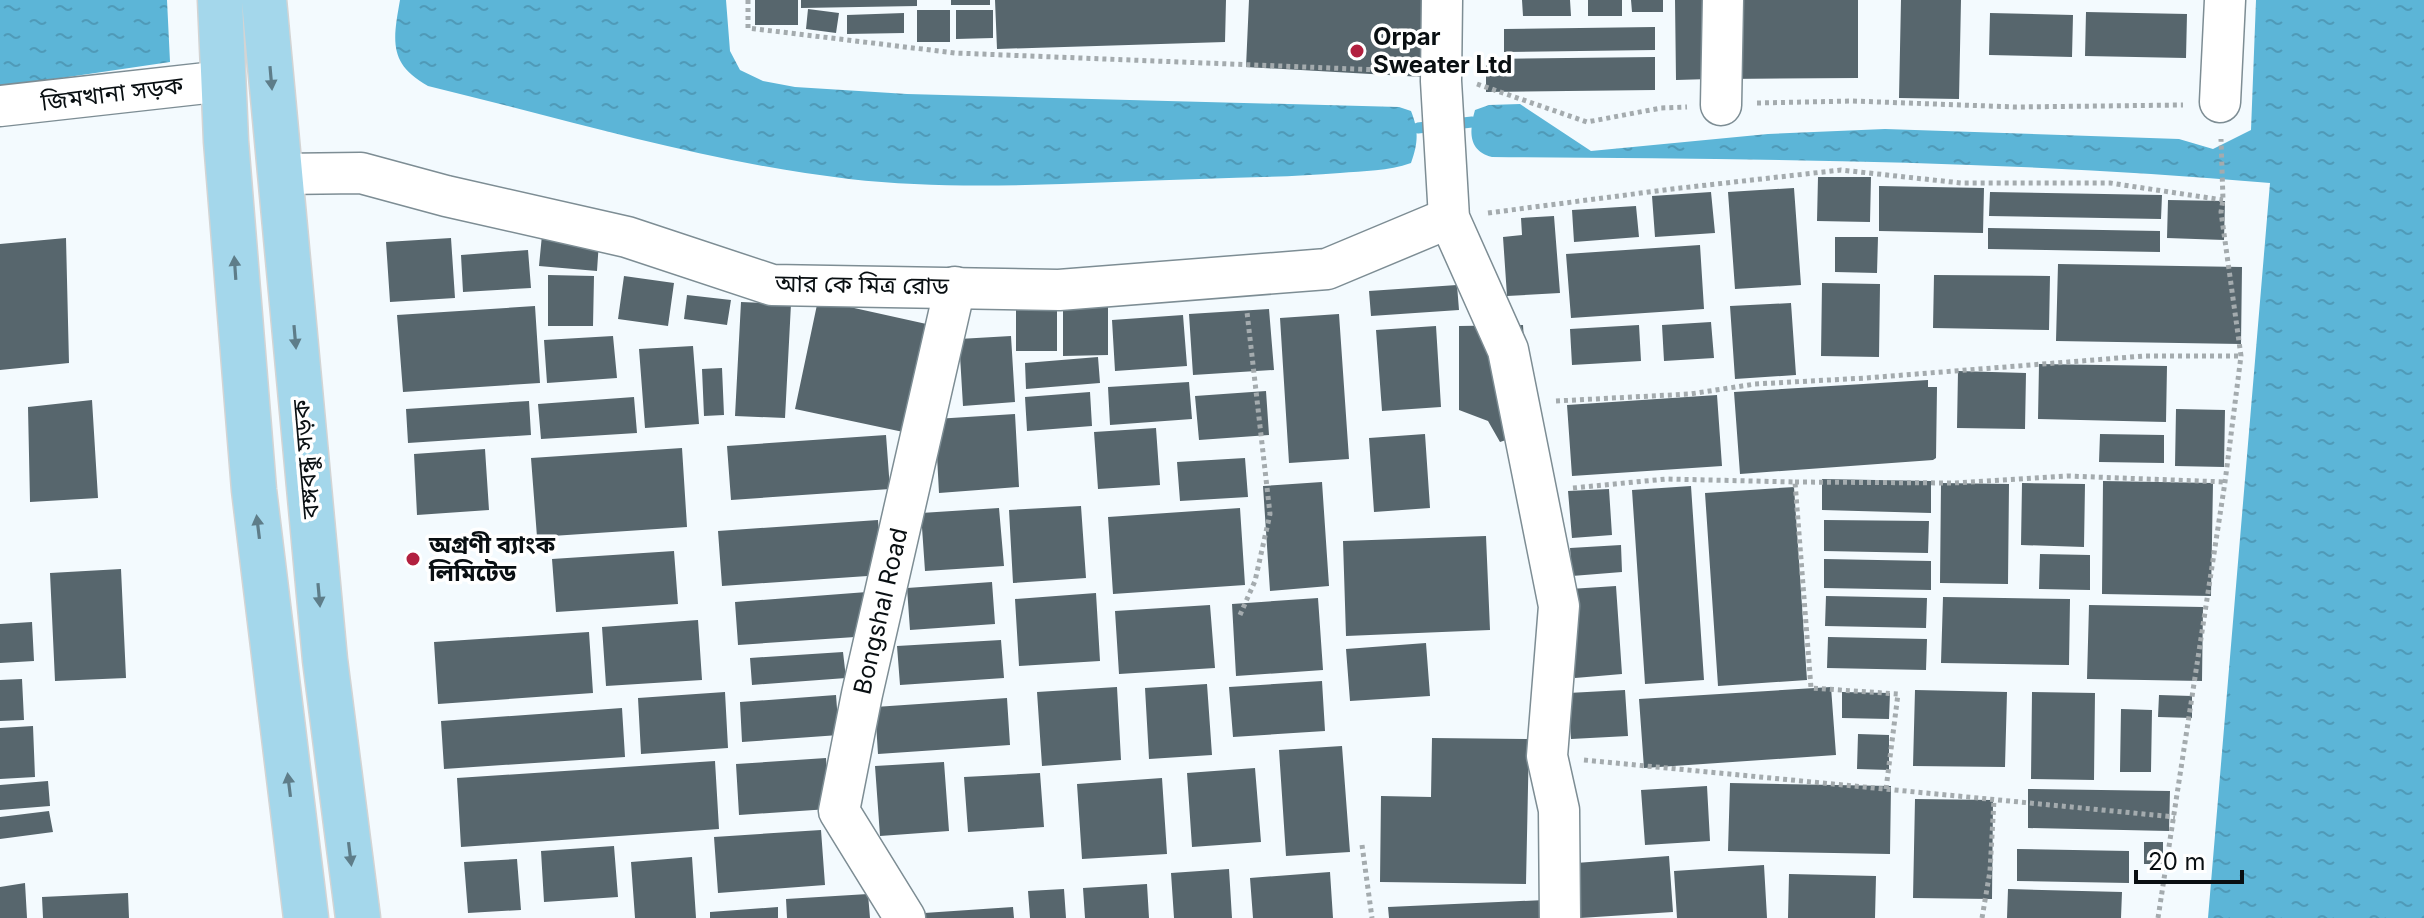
<svg xmlns="http://www.w3.org/2000/svg" width="2424" height="918" font-family="Inter,'Noto Sans Bengali',sans-serif">
<defs>
<pattern id="water-ripples" width="26" height="14" patternUnits="userSpaceOnUse" patternTransform="scale(2)"><rect width="26" height="14" fill="#5cb5d7"/><path d="M2 4q2-2 4 0t4 0M15 11q2-2 4 0t4 0" fill="none" stroke="#4f9ab8"/></pattern>
</defs>
<rect width="100%" height="100%" fill="#f3fafe"/>
<!-- water -->
<path fill="url(#water-ripples)" d="M0 0H167L170 62 0 87Z
M400 0H726L730 51 740 70 763 81 795 87 907 94 1399 107 1411 111C1419 131 1418 143 1411 163 1388 171 1364 171 1340 173 1293 177 1247 177 1200 179 1084 182 965 192 849 179 704 162 569 120 428 86 388 64 393 40 400 0Z
M2256 0H2424V918H2208L2270 183C2011 160 1752 159 1492 157 1468 151 1469 131 1475 110L1489 105 1520 104 1591 151 1768 134 1885 129 2179 139 2213 149 2251 130Z"/>
<g fill="none" stroke-linecap="round" stroke-linejoin="round">
<!-- stream -->
<path stroke="#5cb5d7" stroke-width="11" d="M1418 128 1472 122"/>
</g>
<!-- building -->
<path fill="#57666d" d="M755 0H798V25H755Z
M801 0H917V6L801 8Z
M951 0H990V5H951Z
M995 0H1226L1225 42 997 49Z
M1249 0H1427L1423 77 1246 67Z
M1522 0H1570L1571 16H1523Z
M1588 0H1622V16H1588Z
M1631 0H1663V12H1632Z
M1675 0H1709L1710 79 1676 80Z
M1723 0H1858V78L1724 79Z
M1901 0H1961L1959 99 1899 98Z
M808 9 839 13 836 33 806 29Z
M917 10H950V42H917Z
M956 10H993V38L956 39Z
M2086 12 2187 14 2186 58 2085 56Z
M904 13V33L847 34V15Z
M1990 13 2073 15 2072 57 1989 55Z
M1655 27V50L1504 52V29Z
M1655 57V90L1486 92V59Z
M1818 177H1871L1870 222 1817 221Z
M1879 186 1984 188 1983 233 1879 231Z
M1794 188 1801 285 1735 289 1728 192Z
M1711 192 1715 233 1655 237 1652 196Z
M1990 192 2162 195 2161 219 1989 216Z
M2168 200 2225 201 2224 240 2167 238Z
M1636 206 1639 237 1574 242 1572 210Z
M1554 216 1560 293 1507 296 1503 237 1522 235 1521 218Z
M1988 228 2160 231V252L1988 249Z
M542 235 599 241 597 271 539 266Z
M1835 237H1878L1877 273 1835 272Z
M66 238 69 363 0 370V244Z
M451 238 455 298 390 302 386 242Z
M1700 245 1704 309 1571 318 1566 254Z
M528 250 531 288 463 292 461 255Z
M2058 264 2242 267 2241 344 2056 341Z
M548 275 594 276 593 326H548Z
M1934 275 2050 276 2049 330 1933 328Z
M624 276 674 283 668 326 618 319Z
M1822 283 1880 284 1879 357 1821 356Z
M1457 285 1459 310 1371 316 1369 291Z
M1063 292H1108V355L1063 356Z
M687 295 731 300 727 325 684 319Z
M818 300 931 325 908 433 795 409Z
M1016 300H1057V351H1016Z
M741 302 791 304 785 418 735 416Z
M1791 303 1796 375 1735 379 1730 306Z
M535 306 540 383 403 392 397 315Z
M1269 309 1274 370 1193 375 1189 314Z
M1339 314 1349 459 1289 463 1280 318Z
M1183 315 1187 366 1115 371 1112 320Z
M1711 322 1714 358 1664 361 1662 325Z
M1523 325 1530 432 1500 442 1488 421 1459 410V326Z
M1639 325 1641 361 1572 365 1570 329Z
M1436 326 1441 407 1382 411 1376 330Z
M613 336 617 378 547 383 544 340Z
M1011 336 1015 402 963 406 959 339Z
M693 346 699 424 645 428 639 349Z
M1098 357 1100 383 1026 389 1025 363Z
M2039 364 2167 366 2166 422 2038 419Z
M722 368 724 415 704 416 702 369Z
M1958 371 2026 373 2025 429 1957 428Z
M1928 380V387H1937L1936 458 1933 460 1740 474 1734 392Z
M1189 382 1192 419 1110 425 1108 387Z
M1266 391 1269 435 1199 440 1195 396Z
M1090 392 1092 426 1027 431 1025 397Z
M1717 395 1722 466 1572 476 1567 405Z
M634 397 637 433 541 439 538 404Z
M92 400 98 498 30 502 28 407Z
M529 401 531 435 408 443 406 409Z
M2176 409 2225 410 2224 467 2175 466Z
M1015 414 1019 487 939 493 935 419Z
M1156 428 1160 485 1098 489 1094 432Z
M1425 434 1430 508 1374 512 1369 438Z
M2100 434 2164 435V463L2099 462Z
M886 435 890 489 731 500 727 446Z
M682 448 687 527 537 537 531 458Z
M485 449 489 510 417 515 414 454Z
M1245 458 1248 497 1180 501 1177 462Z
M1822 479 1931 481V513L1822 510Z
M2103 481 2213 483 2211 596 2102 594Z
M1322 482 1329 586 1270 591 1263 486Z
M1941 483 2009 484 2008 584 1940 583Z
M2022 483 2085 484 2084 547 2021 545Z
M1691 486 1704 680 1645 684 1632 490Z
M1794 487 1807 680 1718 686 1705 493Z
M1609 489 1612 535 1572 538 1568 491Z
M1081 506 1086 578 1013 583 1009 510Z
M999 508 1004 566 925 571 921 513Z
M1240 508 1245 585 1113 594 1108 517Z
M878 520 882 575 722 586 718 531Z
M1824 520 1929 521 1928 553 1824 551Z
M1486 536 1490 630 1346 636 1343 541Z
M1621 545 1622 572 1572 576 1570 548Z
M674 551 678 604 556 612 552 559Z
M2040 554 2090 555V590L2039 589Z
M1824 559 1931 561V590L1824 588Z
M121 569 126 678 55 681 50 573Z
M992 582 995 624 910 630 907 588Z
M1616 586 1622 674 1575 678 1570 589Z
M867 592 870 636 738 645 735 602Z
M1096 593 1100 661 1019 666 1015 599Z
M1826 596 1927 598 1926 628 1825 626Z
M1943 597 2070 599 2069 665 1941 663Z
M1318 598 1323 670 1236 676 1232 604Z
M1210 605 1215 668 1119 674 1115 611Z
M2089 605 2203 607 2202 681 2087 679Z
M698 620 702 680 606 686 602 627Z
M32 622 34 661 0 663V624Z
M589 632 593 693 438 704 434 642Z
M1828 637 1927 639 1926 670 1827 668Z
M1001 640 1004 678 900 685 897 646Z
M1426 643 1430 696 1350 701 1346 649Z
M843 652 846 678 752 685 750 658Z
M22 679 24 720 0 721V680Z
M1322 681 1325 731 1233 737 1229 687Z
M1207 684 1212 755 1149 759 1145 688Z
M1117 687 1121 760 1042 766 1037 692Z
M1831 687 1836 755 1644 768 1639 699Z
M1625 690 1628 736 1571 739 1568 693Z
M1915 690 2007 692 2005 767 1913 766Z
M725 692 728 748 641 754 638 698Z
M1842 692 1890 693 1889 719 1842 718Z
M2032 692 2095 693 2094 780 2031 779Z
M836 695 839 735 742 742 740 702Z
M2159 695 2192 696V718L2158 717Z
M1007 698 1010 745 878 754 875 707Z
M622 708 625 757 444 769 441 721Z
M2121 709 2152 710 2151 772H2120Z
M33 726 35 777 0 779V728Z
M1858 734 1889 735V770L1857 769Z
M1432 738 1529 739 1526 884 1380 882 1381 796 1431 797Z
M1342 746 1350 852 1286 856 1279 750Z
M826 758 829 809 739 815 736 764Z
M715 761 719 829 461 847 457 778Z
M944 762 949 831 880 836 875 766Z
M1255 768 1261 842 1192 847 1187 773Z
M1040 773 1044 827 968 832 964 777Z
M1162 778 1167 854 1082 859 1077 784Z
M48 781 50 806 0 810V785Z
M1730 783 1891 786 1890 854 1728 851Z
M1707 786 1710 841 1645 845 1641 790Z
M2028 789 2170 791 2169 831 2028 828Z
M1915 799 1993 800 1992 899 1913 898Z
M49 811 53 832 0 839V817Z
M821 830 825 885 718 893 714 837Z
M2144 842H2163V864H2144Z
M614 846 618 897 544 902 541 851Z
M2017 849 2129 851V883L2017 881Z
M1669 856 1673 912 1580 918 1576 863Z
M692 857 696 918H635L631 862Z
M517 859 521 910 468 913 464 862Z
M1764 865 1767 918H1677L1674 871Z
M1229 869 1232 918H1174L1171 873Z
M1330 872 1333 918H1253L1250 878Z
M1789 874 1876 876 1875 918H1788Z
M25 883 27 918H0V887Z
M1147 884 1149 918H1085L1083 888Z
M1064 889 1066 918H1030L1028 891Z
M2008 889 2122 892 2121 918H2007Z
M128 893 129 918H43L42 897Z
M868 894 870 918H787L786 899Z
M1545 900 1546 918H1389L1388 907Z
M778 907V918H710V912Z
M1013 907 1014 918H925L924 913Z"/>
<g fill="none" stroke-linecap="round" stroke-linejoin="round">
<defs>
<g id="minor">
<path d="M1442 0 1441 81 1449 218 1508 350 1559 606 1547 756 1559 810 1560 918"/>
<path d="M2220 102 2225 0"/>
<path d="M1721 105 1723 0"/>
<path d="M0 106 224 81"/>
<path d="M280 174 361 173 446 196 627 237 772 285 1059 290 1327 269 1449 218"/>
<path id="s1" d="M905 918 839 811 862 694 955 287"/>
</g>
<path id="major" d="M220 0 226 141 254 490 306 918
M264 0 325 660 358 918"/>
</defs>
<!-- minor casing -->
<use href="#minor" stroke="#7d8d94" stroke-width="43"/>
<!-- major casing -->
<use href="#major" stroke="#d3d4d4" stroke-width="47"/>
<!-- path -->
<path stroke="#a4abae" stroke-width="5" stroke-dasharray="4 4" stroke-linecap="butt" d="M748 0V28L955 53 1405 71
M1477 84 1587 122 1661 108 1687 107
M1757 103 1852 101 2016 107 2183 105
M1488 213 1672 189 1841 170 1961 183H2110L2223 200
M1556 401 1690 394 1755 384 1866 378 2144 356H2241
M1795 482 1953 483 2068 476 2225 482
M1573 488 1666 479 1795 482 1811 688 1898 694 1886 789
M1240 615 1255 581 1270 514 1247 312
M1584 760 2175 817
M1362 845 1372 918
M1982 918 1990 871 1994 800
M2158 918 2225 482 2241 356 2221 212 2223 200 2221 139"/>
<!-- minor -->
<use href="#minor" stroke="#fff" stroke-width="40"/>
<!-- major -->
<use href="#major" stroke="#a4d7eb" stroke-width="44"/>
</g>
<!-- one-way arrows -->
<defs><path id="oneway-solid" d="M-6-.8H1V-3.2L6.5 0L1 3.2V.8H-6Z" transform="scale(2)"/></defs>
<g fill="#5e7d89">
<use href="#oneway-solid" transform="translate(271 78) rotate(85)"/>
<use href="#oneway-solid" transform="translate(235 268) rotate(-94)"/>
<use href="#oneway-solid" transform="translate(295 337) rotate(85)"/>
<use href="#oneway-solid" transform="translate(258 527) rotate(-97)"/>
<use href="#oneway-solid" transform="translate(319 595) rotate(85)"/>
<use href="#oneway-solid" transform="translate(289 785) rotate(-97)"/>
<use href="#oneway-solid" transform="translate(350 854) rotate(83)"/>
</g>
<!-- markers -->
<g fill="#b2203f" stroke="#fff" stroke-width="3">
<circle cx="1357" cy="51" r="8"/>
<circle cx="413" cy="559" r="8"/>
</g>
<g text-anchor="middle" stroke-width="7" stroke-linejoin="round" paint-order="stroke">
<!-- poi labels -->
<g font-size="24" font-weight="bold" fill="#090f12" stroke="#fff" text-anchor="start">
<text x="1373" y="45">Orpar<tspan x="1373" dy="28">Sweater Ltd</tspan></text>
<text x="429" y="553">অগ্রণী ব্যাংক<tspan x="429" dy="28">লিমিটেড</tspan></text>
</g>
<!-- street labels -->
<g font-size="24" fill="#090f12" stroke="#fff">
<text transform="translate(112 94) rotate(-7)" y="8">জিমখানা সড়ক</text>
<text transform="translate(862 285) rotate(1)" y="8">আর কে মিত্র রোড</text>
<text transform="translate(306 459) rotate(-95)" y="8">বঙ্গবন্ধু সড়ক</text>
<text dy="8" stroke="none"><textPath href="#s1" startOffset="330">Bongshal Road</textPath></text>
</g>
</g>
<!-- scale -->
<path d="M2136 870v12h106v-12" fill="none" stroke="#090f12" stroke-width="4"/>
<text x="2148" y="870" font-size="24" fill="#090f12" stroke="#ffffff" stroke-width="6" paint-order="stroke">20 m</text>
</svg>
